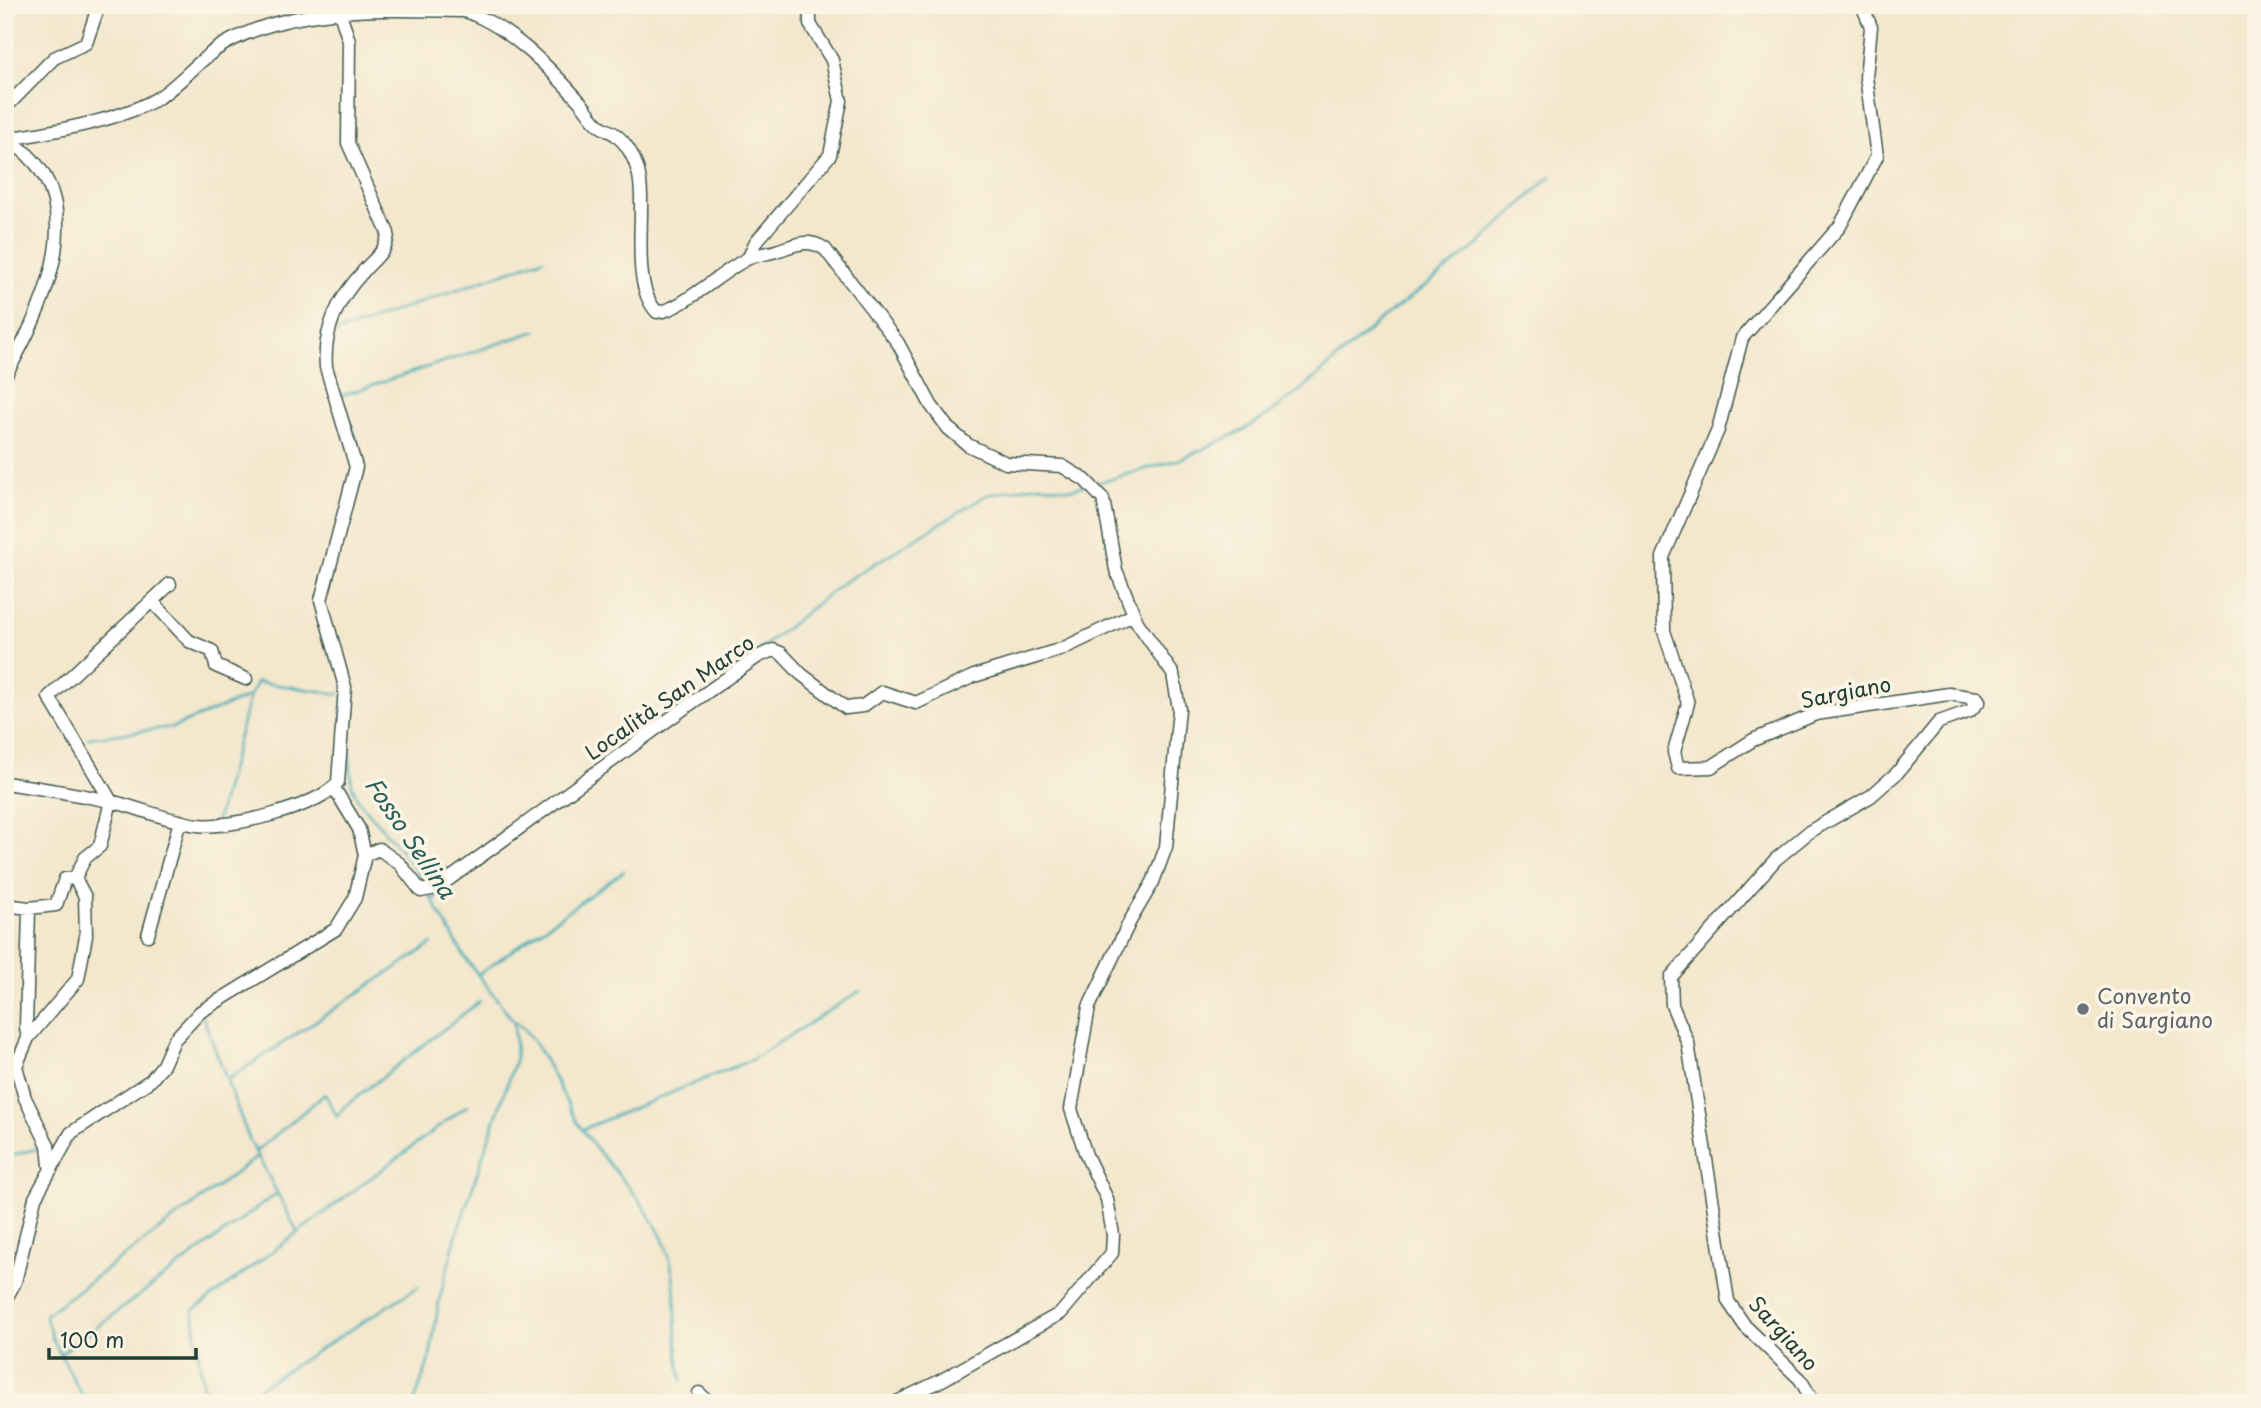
<svg xmlns="http://www.w3.org/2000/svg" width="2261" height="1408" font-family="'Playpen Sans',sans-serif">
<rect width="100%" height="100%" fill="#fcf5e5"/>
<filter id="ink" filterUnits="userSpaceOnUse"><feTurbulence type="fractalNoise" baseFrequency=".0143" numOctaves="2"/><feDisplacementMap in="SourceGraphic" scale="14" xChannelSelector="R" yChannelSelector="G"/><feConvolveMatrix kernelMatrix="1 2 1 2 8 2 1 2 1" color-interpolation-filters="sRGB"/></filter>
<filter id="wash" filterUnits="userSpaceOnUse"><feTurbulence type="fractalNoise" baseFrequency=".00686" numOctaves="4" result="noise"/><feDisplacementMap in="SourceGraphic" scale="28" xChannelSelector="R" yChannelSelector="G"/><feGaussianBlur stdDeviation="1.57" result="paint"/><feColorMatrix in="noise" values="0 0 0 0 0 0 0 0 0 0 0 0 0 0 0 0 0 1.4 0 .05"/><feComposite in="paint" operator="in"/></filter>
<g filter="url(#wash)">
<rect width="100%" height="100%" fill="#f3e7cc"/>
<g fill="none" stroke-linecap="round" stroke-linejoin="round">
<!-- stream -->
<path stroke="#39aab7" stroke-width="2.5" d="M458 17 466 19
M384 257 391 242
M332 334 543 259
M340 396 536 331
M344 407C362 448 367 465 352 507
M1093 484 1181 459 1242 431 1266 416 1306 386 1382 319 1477 246 1551 176
M341 648 348 676
M758 651 841 584 987 495 1038 485 1071 489 1083 486
M348 735 352 786 358 800 404 854 426 884
M88 738 173 727 248 697
M217 820 250 695 257 682 340 694
M433 900 461 878
M479 974 624 871
M203 1017 249 1139 297 1231
M514 1021C538 1035 564 1101 579 1125 607 1168 647 1198 666 1247 681 1288 672 1337 682 1380
M227 1080 432 944
M583 1129 751 1060 860 991
M255 1152 325 1094 337 1117 344 1107 480 1001
M5 1157 40 1148
M60 1354 276 1194
M86 1403 52 1338 45 1315 257 1157
M205 1403 193 1311 468 1105
M235 1403 418 1287
M414 1403 430 1357 439 1301 456 1236 516 1058 514 1022 464 956 429 894"/>
</g>
</g>
<g filter="url(#ink)">
<g fill="none" stroke-linecap="round" stroke-linejoin="round">
<defs>
<path id="minor" d="M5 108 54 58 86 43 99 5
M5 138C98 192 46 305 5 376
M7 139C51 132 125 120 161 96 184 80 203 55 228 42 299 4 387 10 465 11 509 26 550 68 581 103 587 110 591 118 598 124 603 129 611 131 616 135 627 144 634 157 638 171 648 208 628 282 657 312 679 312 725 269 747 259 756 254 769 254 779 250 797 244 808 238 825 249L898 343 931 405 948 428 968 445 1006 463 1062 466 1085 480 1103 499 1116 570 1137 622 1173 674 1179 709 1166 847 1153 882 1130 921 1089 1007 1071 1109 1086 1155 1107 1199 1113 1235 1112 1253 1061 1313 942 1380 895 1403
M749 257 755 243 830 155 841 101 832 60 810 24V5
M153 602 189 641 212 651 216 666 246 679
M5 783C40 788 76 794 110 801 140 808 168 821 198 825 228 829 321 807 338 782L345 687 321 600 356 467 326 367C323 330 337 300 362 273 373 259 387 252 388 233L348 143 349 41 340 13
M365 855 379 849 400 864 421 891 437 888 686 707 757 657 773 650 781 653 801 674 846 708 863 706 882 692 916 703 974 676 1062 649 1133 615
M75 878 85 858 100 846 111 801 49 697 170 584
M5 905 29 908 56 905 65 879 75 878 85 897 86 936 78 979 28 1038 16 1066 25 1098 48 1145 50 1166
M148 935 180 821
M28 1038 26 1028 29 908
M5 1300 15 1282 35 1198 71 1133 151 1080 163 1065 174 1040 200 1012 336 929 355 898 365 855 359 829 334 788
M699 1393 710 1403
M1814 1403 1800 1379 1745 1326 1728 1301 1688 1043 1672 1005 1671 977 1776 859 1809 832 1871 796 1897 773 1939 722 1970 711 1979 701 1977 698 1949 694 1816 714 1753 740 1711 767 1678 768 1674 752 1688 703 1664 631 1663 557 1718 430 1742 338 1840 226 1877 156 1866 77 1871 27 1862 5"/>
</defs>
<!-- minor casing -->
<use href="#minor" stroke="#3f564b" stroke-width="15"/>
<!-- minor -->
<use href="#minor" stroke="#fff" stroke-width="12"/>
</g>
</g>
<!-- markers -->
<circle fill="#6b7280" stroke="#fcf5e5" stroke-width="2.5" cx="2083" cy="1009" r="7"/>
<g text-anchor="middle" stroke-width="7" stroke-linejoin="round" paint-order="stroke">
<!-- street labels -->
<g font-size="21" fill="#1f3d34" stroke="#fcf5e5">
<text transform="translate(1846 693) rotate(-11)" y="7">Sargiano</text>
<text transform="translate(670 698) rotate(-35)" y="7">Località San Marco</text>
<text transform="translate(1783 1334) rotate(48)" y="7">Sargiano</text>
</g>
<!-- worship labels -->
<g font-size="21" fill="#5b616d" stroke="#fcf5e5" text-anchor="start">
<text x="2097" y="1004">Convento<tspan x="2097" dy="24">di Sargiano</tspan></text>
</g>
<!-- water labels -->
<g font-size="23" font-style="italic" fill="#275e5b" stroke="#fcf5e5">
<text transform="translate(410 838) rotate(56)" y="8">Fosso Sellina</text>
</g>
</g>
<!-- margin -->
<rect width="2261" height="1408" fill="none" stroke="#fcf5e5" stroke-width="28"/>
<!-- scale -->
<path d="M49 1348v10h147v-10" fill="none" stroke="#1f3d34" stroke-width="3.5"/>
<text x="60" y="1348" font-size="21" fill="#1f3d34" stroke="#fcf5e5" stroke-width="5" paint-order="stroke">100 m</text>
</svg>
